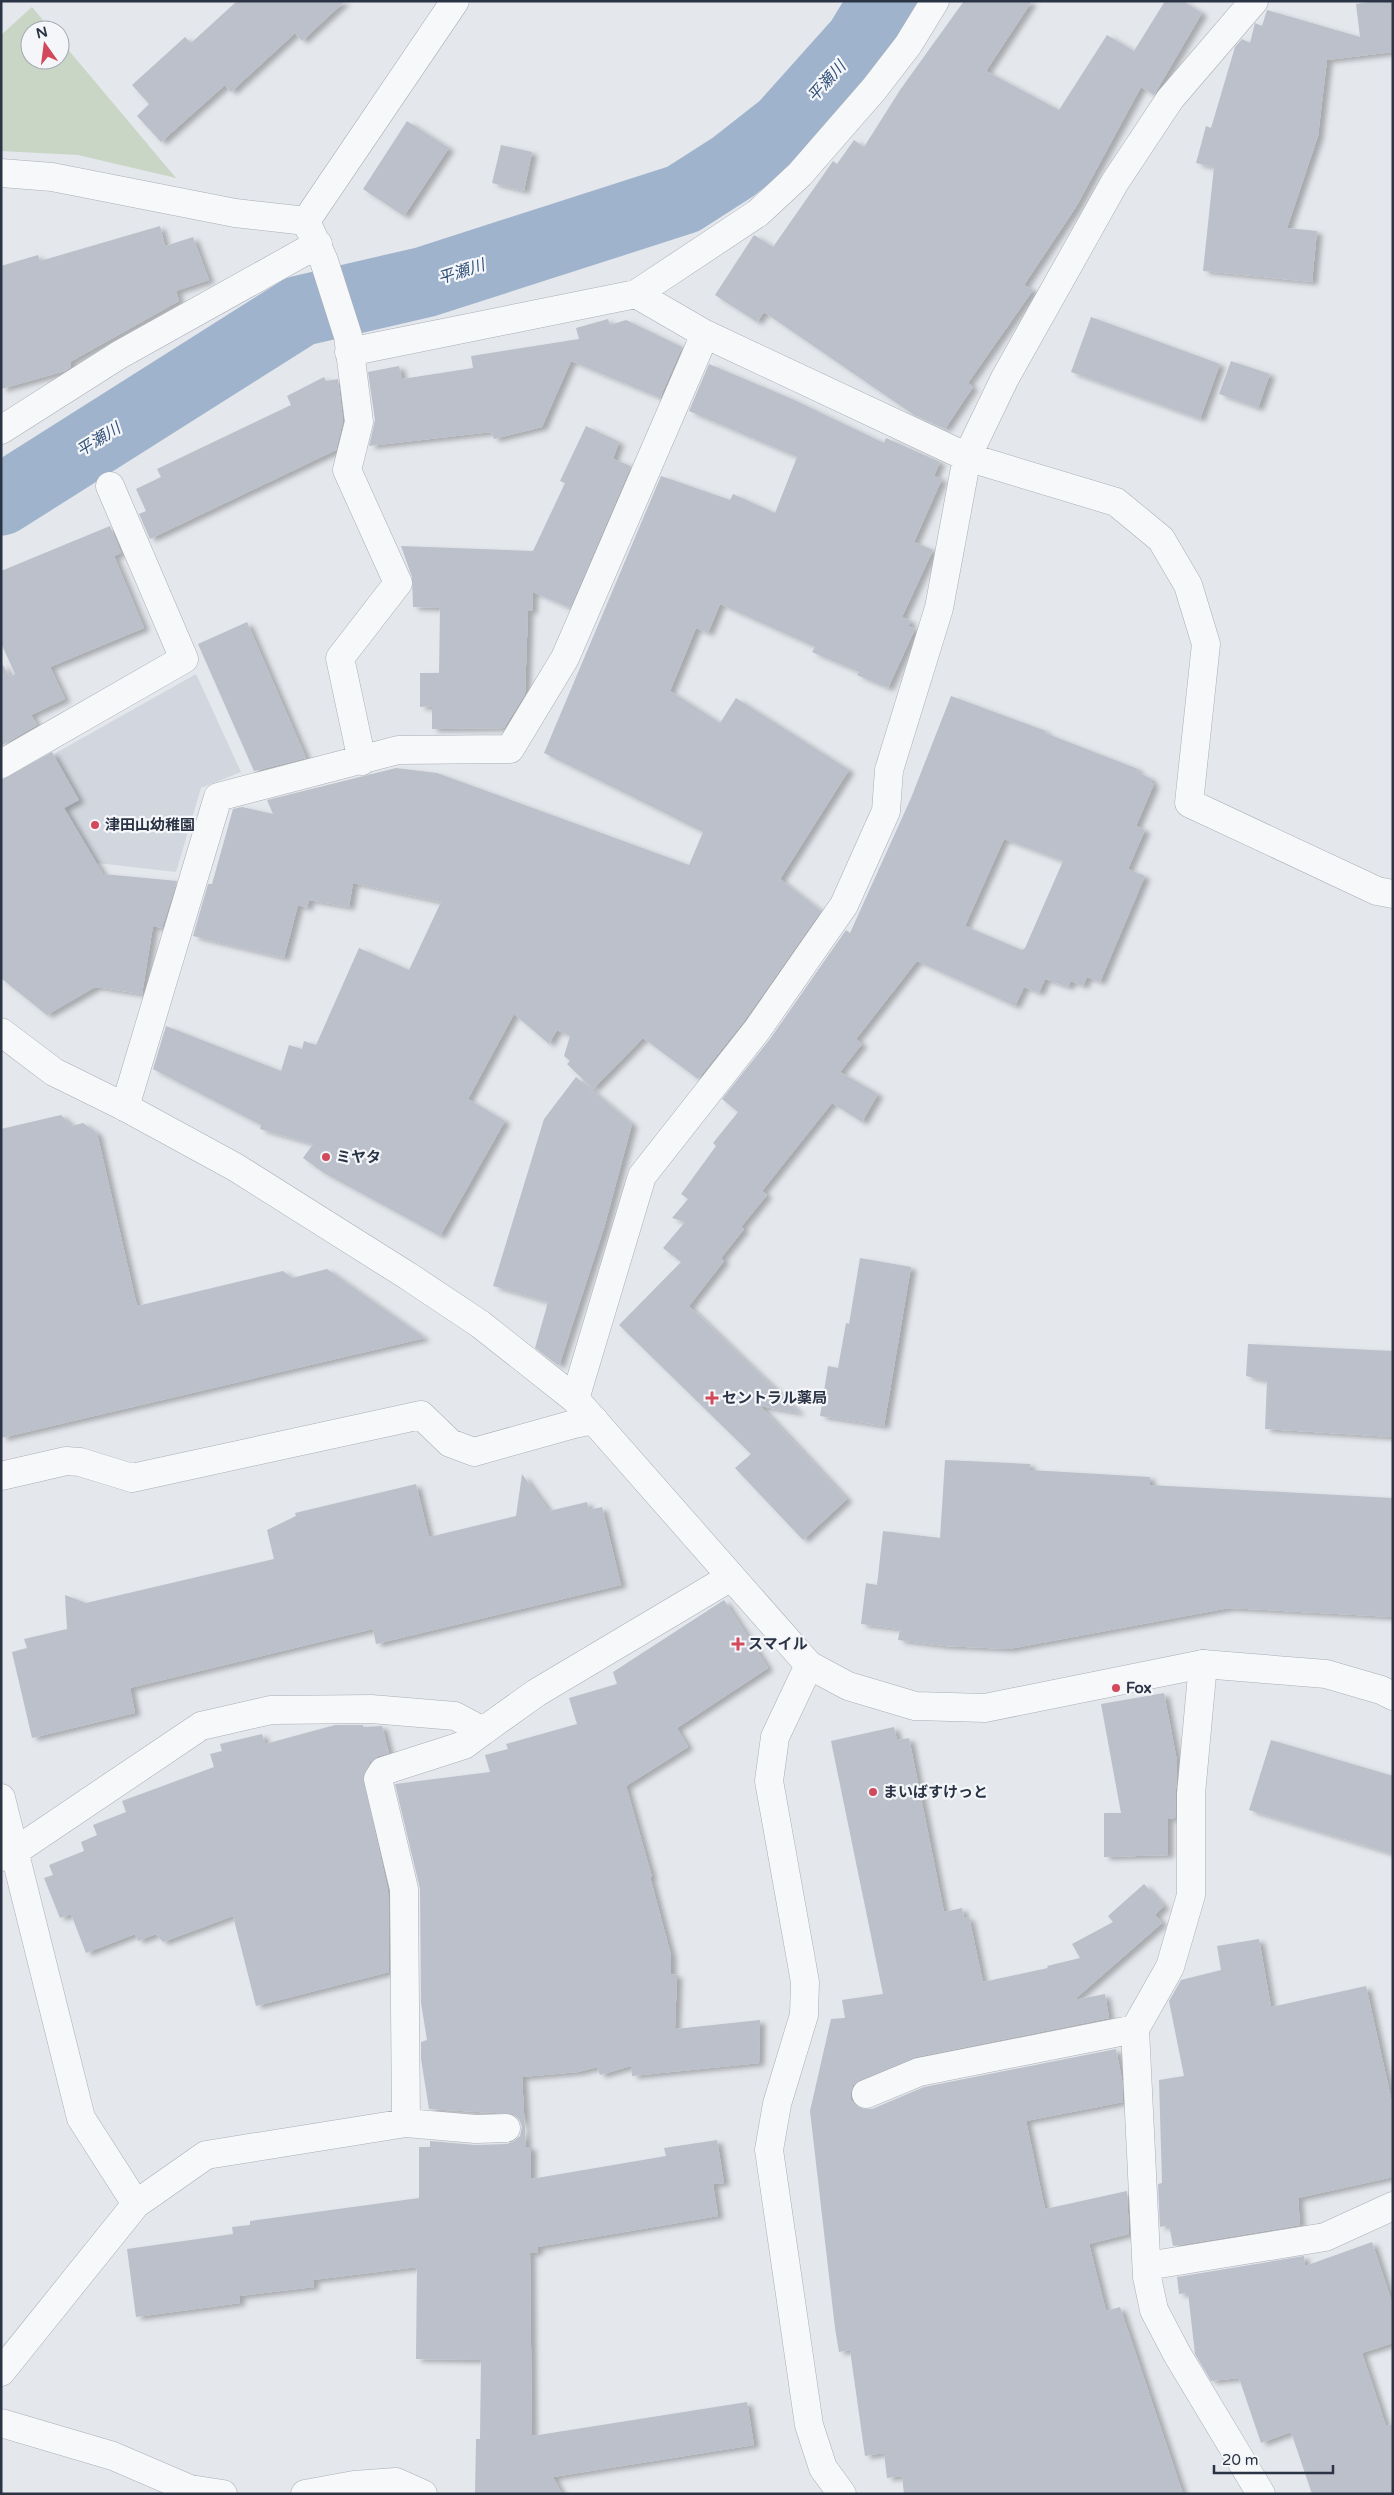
<svg xmlns="http://www.w3.org/2000/svg" width="1394" height="2495" font-family="'Varela Round','Noto Sans JP',sans-serif">
<defs>
<filter id="shadow"><feDropShadow dx="5.5" dy="3" stdDeviation="2.5" flood-color="#0004"/></filter>
</defs>
<rect width="100%" height="100%" fill="#e4e7ec"/>
<!-- built -->
<path fill="#d2d6de" d="M196 674 241 772 201 788 176 872 97 863 107 882 94 989 47 1015 1 978V784Z"/>
<!-- green -->
<path fill="#c9d6c5" d="M32 7 51 30H30V60H60V40L176 178 78 155 1 151V35Z"/>
<g fill="none" stroke-linecap="round" stroke-linejoin="round">
<!-- river -->
<path stroke="#9fb4cc" stroke-width="71" d="M1 500 300 311 425 282 683 199 733 167 784 127 860 42 885 1"/>
</g>
<!-- building -->
<path fill="#bbc0ca" fill-rule="evenodd" filter="url(#shadow)" d="M237 1H345L302 41 295 33 231 92 225 85 161 142 137 116 149 104 132 85 185 37 191 43Z
M964 1H1032L986 71 1059 110 1107 35 1134 51 1165 1H1183L1202 13 1154 95 1141 87 1076 207 1024 285 1033 290 968 383 973 387 945 429 914 415 764 312 757 322 715 295 754 235 773 247 833 161 837 164 854 140 864 147 900 90Z
M1376 1H1393V52L1327 60 1318 136 1287 228 1317 231 1312 282 1203 271 1214 167 1196 163 1206 126 1211 128 1235 47 1242 39 1250 43 1255 23 1262 26 1267 10 1360 37 1356 4Z
M407 121 449 148 404 216 363 189Z
M501 145 532 152 524 191 492 183Z
M160 226 165 246 193 237 209 280 176 291 179 301 70 362 71 367 65 371 1 389V266L38 255 40 261Z
M1091 317 1220 364 1200 419 1071 372Z
M608 319 610 325 626 320 682 347 660 398 571 361 542 427 494 439 491 432 369 446 375 420 368 372 399 366 402 379 473 368 471 356 579 339 576 328Z
M1231 361 1270 374 1258 408 1219 394Z
M709 364 792 399 884 443 886 438 940 462 934 476 942 479 914 542 933 550 902 617 911 621 908 626 915 629 888 688 857 675 859 672 812 652 815 647 720 604 708 633 696 628 670 691 720 723 736 698 849 770 780 879 821 911 744 1021 698 1079 643 1038 593 1089 567 1064 570 1061 564 1056 570 1036 557 1030 549 1044 514 1014 468 1099 505 1121 440 1236 324 1173 303 1158 313 1144 260 1129 261 1125 153 1069 166 1026 281 1071 289 1045 302 1049 304 1041 316 1045 359 948 409 970 441 902 353 883 349 907 309 900 307 908 298 905 284 958 193 936 208 884H212L233 809 242 807 273 814 267 800 396 768 437 773 689 865 703 832 544 753 661 476 730 500 733 494 775 513 797 457 689 411Z
M324 377 326 381 338 379 343 421 336 450 150 539 139 514 146 511 136 489 161 477 157 469 291 405 287 396Z
M586 426 619 442 613 459 631 466 570 608 533 592 532 611H528L525 694 504 728 432 729V706L420 707V673H439L440 608 413 607 412 577 401 546 533 551 565 483 560 481Z
M110 526 121 553 114 556 144 628 50 667 65 699 31 715 37 725 1 746V662L10 677 15 674 1 643V571Z
M247 622 306 758 254 771 198 644Z
M951 696 1046 731 1045 733 1138 769 1137 772 1152 779 1150 782 1154 784 1136 826 1145 830 1128 869 1145 876 1100 982 1087 977 1083 986 1071 981 1068 987 1045 979 1039 993 1024 987 1015 1006 917 961 856 1039 862 1044 840 1072 878 1094 862 1122 832 1103 762 1191 767 1195 741 1227 744 1229 721 1258 724 1261 689 1306 800 1413 760 1406 847 1499 803 1540 735 1468 751 1454 619 1325 681 1262 663 1248 685 1222 672 1218 688 1199 681 1194 716 1146 713 1143 738 1112 722 1099 770 1039 846 930 850 933 911 798ZM1004 839 1063 861 1025 948 1022 950 965 926Z
M52 752 79 800 64 808 103 874 177 881 162 928 153 926 142 994 96 987 47 1015 1 978V780Z
M576 1077 632 1124 604 1228 559 1366 535 1348 548 1302 493 1286 544 1119Z
M61 1115 72 1126 83 1123 97 1133 137 1306 283 1271 292 1278 327 1269 425 1338 1 1438V1129Z
M860 1258 911 1267 884 1426 820 1416 828 1366 838 1368 846 1323 849 1324Z
M1248 1344 1393 1351V1437L1265 1429 1267 1381 1246 1376Z
M945 1460 1030 1464V1470L1150 1477V1485L1393 1498V1617L1229 1608 1009 1649 945 1646 898 1640 900 1629 861 1624 866 1583 877 1585 883 1531 940 1538Z
M522 1474 549 1511 587 1502 589 1510 602 1507 621 1585 376 1644 373 1629 130 1688 135 1713 32 1738 12 1652 27 1648 24 1639 67 1629 65 1595 86 1603 274 1559 267 1530 296 1516 295 1513 416 1484 429 1537 516 1516Z
M724 1600 768 1668 677 1728 688 1747 626 1786 652 1877H650L671 1955V1974L677 1975 675 2029 760 2020 759 2063 632 2076 631 2066 600 2075 597 2067 578 2072 522 2077 526 2147H531V2179L666 2156 664 2148 717 2140 724 2183 713 2184 718 2216 537 2247 538 2252 530 2253 532 2436 747 2402 754 2445 553 2477 562 2494H475L476 2439H480L481 2360 416 2359 417 2267 313 2280 314 2287 239 2296 240 2303 136 2317 127 2249 233 2234 232 2227 250 2225V2221L419 2198V2147H430V2141L475 2145 507 2144 514 2141 520 2136 522 2127 519 2119 513 2114 429 2109 421 2059V2042L427 2040 421 2003 420 1889 395 1784 490 1772 485 1755 508 1749 506 1744 577 1724 569 1698 617 1684 613 1672Z
M1164 1693 1177 1761 1175 1819 1168 1818V1855L1104 1857V1813H1121L1101 1704Z
M335 1725H363V1727L382 1726 389 1753 378 1756 370 1762 363 1777 388 1891 389 1972 256 2006 233 1916 163 1942 156 1934 138 1941 135 1934 86 1953 71 1914 60 1918 44 1878 53 1875 49 1865 84 1851 81 1842 97 1835 93 1825 126 1812 122 1801 214 1767 210 1754 222 1751 220 1744 262 1734 265 1744Z
M894 1727 897 1740 909 1738 944 1912 962 1908 964 1918 969 1917 983 1982 1048 1968 1047 1966 1080 1958 1072 1944 1113 1922 1108 1916 1144 1884 1164 1906 1155 1915 1162 1923 1074 2000 1105 1994 1109 2018 916 2057 860 2080 853 2085 851 2092V2100L856 2106 864 2109H872L924 2087 1116 2049 1122 2080 1123 2102 1026 2121 1045 2209 1127 2191 1129 2234 1089 2244 1106 2311 1120 2307 1183 2494H904L902 2476 887 2478 884 2453 865 2456 850 2350 839 2352 835 2328 810 2111 831 2019 845 2018 842 2000 883 1994 831 1741Z
M1271 1740 1393 1776V1854L1249 1810Z
M1259 1939 1271 2007 1366 1986 1393 2107V2177L1298 2198 1300 2225 1173 2246 1169 2225 1160 2227 1158 2184 1162 2183 1159 2080 1184 2076 1169 2001 1181 1980 1221 1970 1217 1946Z
M1372 2242 1393 2305V2343L1362 2353 1386 2426 1393 2424V2494H1312L1291 2432 1261 2443 1239 2378 1211 2381 1195 2354 1188 2293 1179 2294 1177 2277 1304 2256 1305 2266Z"/>
<g fill="none" stroke-linecap="round" stroke-linejoin="round">
<defs>
<path id="minor" d="M1 173 52 177 235 213 306 221
M306 221 324 261 348 336 359 422 347 470 398 583 340 658 362 761
M306 221 455 1
M636 294 705 334 967 457 1116 502 1161 539 1188 585 1206 644 1189 803 1377 891 1393 894
M349 352 636 294 758 213 800 174 874 89 908 45 935 1
M1 430 119 355 318 244
M1 764 184 659 110 486
M125 1107 218 797 398 750 510 749 565 658 705 334
M575 1399 642 1176 757 1030 844 905 886 811 889 770 939 608 967 457 1005 378 1115 182 1170 99 1254 1
M1 1476 66 1461 80 1462 132 1478 421 1415 450 1443 474 1452 574 1424 594 1420
M1203 1664 1191 1794V1895L1170 1967 1135 2029 1147 2277 1154 2310 1177 2354 1261 2494
M1 1798 81 2118 136 2204
M1 1857 14 1852 201 1726 271 1710 371 1709 455 1716 483 1731 536 1693 731 1577
M866 2094 919 2072 1135 2029
M406 2123 476 2129 506 2128
M1147 2266 1325 2237 1393 2206
M1 2372 136 2204 206 2155 406 2123 404 1889 378 1779 383 1771 464 1745 483 1731
M1 2423 113 2456 190 2489 223 2494
M305 2494 354 2485 396 2482 423 2494"/>
<path id="tertiary" d="M1 1032 54 1072 125 1107 235 1167 408 1276 480 1324 575 1399 809 1665 848 1686 915 1706 985 1708 1203 1664 1326 1674 1381 1690 1393 1696
M809 1665 775 1737 769 1781 805 1982 804 2015 777 2104 769 2150 809 2425 823 2468 842 2494"/>
</defs>
<!-- minor casing -->
<use href="#minor" stroke="#a9aeb7" stroke-width="29"/>
<!-- tertiary casing -->
<use href="#tertiary" stroke="#a9aeb7" stroke-width="29"/>
<!-- minor -->
<use href="#minor" stroke="#f7f8fa" stroke-width="28"/>
<!-- tertiary -->
<use href="#tertiary" stroke="#f7f8fa" stroke-width="28"/>
</g>
<!-- markers -->
<g fill="#d1495b" stroke="#f4f6f9" stroke-width="2">
<circle cx="95" cy="825" r="5"/>
<circle cx="326" cy="1157" r="5"/>
<path d="M709.5 1390.5h5v5h5v5h-5v5h-5v-5h-5v-5h5z"/>
<path d="M735.5 1636.5h5v5h5v5h-5v5h-5v-5h-5v-5h5z"/>
<circle cx="1116" cy="1688" r="5"/>
<circle cx="873" cy="1792" r="5"/>
</g>
<g text-anchor="middle" stroke-width="4.5" stroke-linejoin="round" paint-order="stroke">
<!-- poi labels -->
<g font-size="15" font-weight="bold" fill="#2b3445" stroke="#f4f6f9" text-anchor="start">
<text x="105" y="830">津田山幼稚園</text>
<text x="336" y="1162">ミヤタ</text>
<text x="722" y="1403">セントラル薬局</text>
<text x="748" y="1649">スマイル</text>
<text x="1126" y="1693">Fox</text>
<text x="883" y="1797">まいばすけっと</text>
</g>
<!-- water labels -->
<g font-size="16" font-style="italic" fill="#34527a" stroke="#f4f6f9">
<text transform="translate(826 81) rotate(-48)" y="6">平瀬川</text>
<text transform="translate(461 271) rotate(-18)" y="6">平瀬川</text>
<text transform="translate(98 439) rotate(-32)" y="6">平瀬川</text>
</g>
</g>
<!-- border -->
<rect width="1394" height="2495" fill="none" stroke="#2b3445" stroke-width="5"/>
<!-- north arrow -->
<g transform="translate(45 45) rotate(346)"><circle r="24" fill="#f4f6f9" stroke="#a4a8b1"/>
<path d="M0-4L9 19L0 12L-9 19Z" fill="#d1495b"/>
<text y="-8" font-size="14" font-weight="bold" text-anchor="middle" fill="#2b3445">N</text>
</g>
<!-- scale -->
<path d="M1214 2465v8h119v-8" fill="none" stroke="#2b3445" stroke-width="2.5"/>
<text x="1222" y="2465" font-size="15" fill="#2b3445" stroke="#f4f6f9" stroke-width="4" paint-order="stroke">20 m</text>
</svg>
